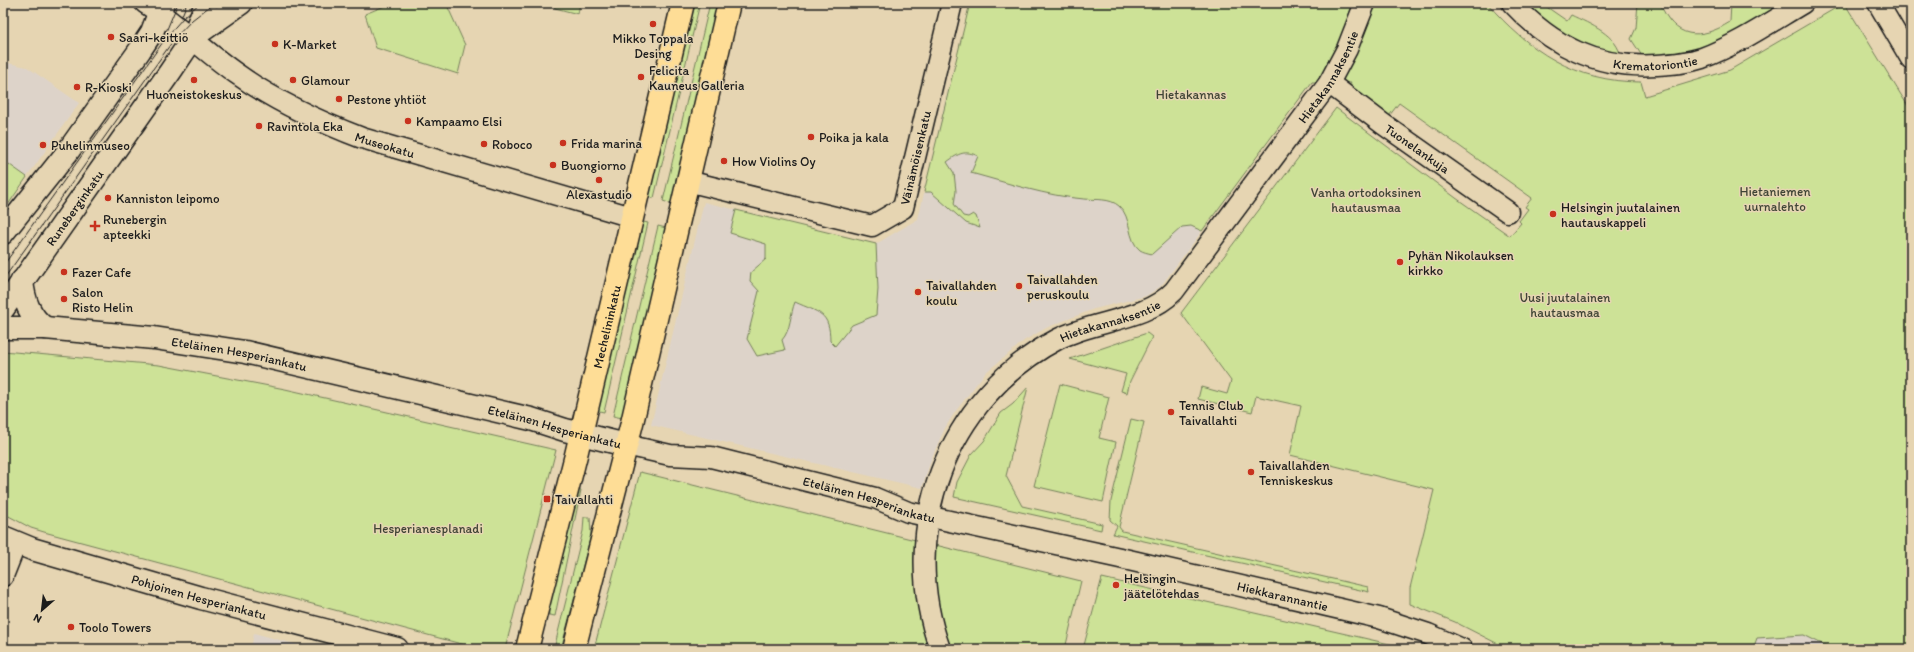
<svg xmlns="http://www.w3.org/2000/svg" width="1914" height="652" font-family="Itim,sans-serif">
<rect width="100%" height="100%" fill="#e6d5b2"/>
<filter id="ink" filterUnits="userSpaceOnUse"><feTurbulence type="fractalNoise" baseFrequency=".025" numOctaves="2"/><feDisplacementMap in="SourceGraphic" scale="8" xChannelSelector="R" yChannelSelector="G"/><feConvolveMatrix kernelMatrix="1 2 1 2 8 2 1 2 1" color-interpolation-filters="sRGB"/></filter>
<g filter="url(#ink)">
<!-- built -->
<path fill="#ddd3c9" d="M3 62 27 67 79 103 27 177 3 160Z
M948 91 1095 127 1191 226 1202 231 1160 287 1146 296 1094 309 1048 327 1025 340 985 373 955 412 945 428 932 457 922 488 651 425 704 202 876 244 918 219Z
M254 633 302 646 313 649H251Z
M1804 635 1832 649H1753L1757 638Z"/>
<!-- green -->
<path fill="#cde297" stroke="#747f5a" d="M392 3H446L465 45 458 74 376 48 365 14Z
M553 3H580L578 14 555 8Z
M690 3H700L654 198 645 196Z
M710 3H720L672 204 663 201Z
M970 3H1487C1529 51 1575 82 1641 82L1645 96 1730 70 1834 9 1845 4 1911 111V649H1832L1804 635 1757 638 1753 649H1508L1455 622 1410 604V588L1434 490 1290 455 1301 406 1256 396 1252 412 1198 399 1201 387 1227 394 1231 381 1181 313 1336 108 1456 198 1510 236 1521 223 1519 221 1528 209 1525 207 1532 198 1399 103 1386 120 1346 91 1351 83 1312 82 1202 231 1191 226 1182 227 1152 254C1148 253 1143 252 1140 250 1127 240 1132 217 1119 206 1110 198 1096 200 1084 199 1046 196 1008 183 971 173L978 156C965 150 959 153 947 162L954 173 956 191 954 204 963 216 968 217 973 214 976 216 980 228 966 223 931 192H924Z
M1521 3H1541L1567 21 1571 15C1590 24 1618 35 1621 58L1564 39Z
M1638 3H1660C1674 39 1700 41 1730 22L1731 3H1773L1775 7C1745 27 1714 47 1678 57 1668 59 1655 59 1644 59L1631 39 1636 28Z
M3 160 27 177 3 212Z
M736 210 876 244 878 289 876 315 852 325 835 346 830 341C830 312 819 313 795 302 790 314 791 330 782 340L785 350 757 356 747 339 759 291 750 281 751 272 766 259V244L730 233Z
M639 221 648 223 604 412 594 410Z
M658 226 666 228 622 418 613 416Z
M1147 333 1152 337 1130 381 1127 393 1121 391 1126 374 1070 359Z
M3 351 159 365 285 389 556 450 505 649H480L44 532 31 528 3 513Z
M1060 384 1109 397 1099 438 1116 442 1103 502 1034 486Z
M1028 387 1006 476 1022 506 1102 524 1101 530 954 497 957 482 971 455 984 441 1001 413 1013 404Z
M1131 419 1144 422 1119 527 1122 531 1368 587 1369 592 1113 534 1117 526 1110 520 1111 501Z
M640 472 1081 581 1065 649H594Z
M577 489 581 490 555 616 549 615 548 599Z
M584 517H590L591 535 561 649H554L583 531Z
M1102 578 1407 648 1411 649H1083Z"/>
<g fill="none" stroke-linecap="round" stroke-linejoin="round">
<defs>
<g id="minor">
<path id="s1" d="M145 3C178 24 205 52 237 74 276 102 318 121 362 138L632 217"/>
<path id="s2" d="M1512 3C1552 46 1597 69 1657 65 1672 64 1687 63 1702 58 1737 45 1771 22 1803 3"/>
<path d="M1878 3 1911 59"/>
<path id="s3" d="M1329 83 1383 124 1508 212"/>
<path id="s4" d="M687 181 872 226 903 208 952 3"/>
<path id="s5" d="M626 445 670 455 711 457 875 498 908 512 1120 558 1379 618 1428 634 1462 649"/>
<path d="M3 576 16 543"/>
<path id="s6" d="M940 649C897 531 946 398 1058 339 1095 320 1145 321 1174 291L1329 83 1347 49 1365 3"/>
</g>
<g id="tertiary">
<path d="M22 281C24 300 29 316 45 328"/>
<path id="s7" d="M3 328H45L154 338 245 352 531 419 565 430 626 445"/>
<path id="s8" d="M3 537 32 549 201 598 397 649"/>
</g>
<g id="secondary">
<path d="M193 37 241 3"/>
<path d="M3 233 66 154 140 50 152 32 163 3"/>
<path id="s9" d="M3 309 170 72 193 38 206 3"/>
</g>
<g id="primary">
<path id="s10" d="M527 649 576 455 683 3"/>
<path d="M574 649 632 423 729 3"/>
</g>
</defs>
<!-- minor casing -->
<use href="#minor" stroke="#1c1c1c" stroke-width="23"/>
<!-- tertiary casing -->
<use href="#tertiary" stroke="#1c1c1c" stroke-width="25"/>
<!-- secondary casing -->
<use href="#secondary" stroke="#1c1c1c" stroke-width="25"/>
<!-- primary casing -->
<use href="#primary" stroke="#1c1c1c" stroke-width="25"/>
<!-- minor -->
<use href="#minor" stroke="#e6d5b2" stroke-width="20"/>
<!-- tertiary -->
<use href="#tertiary" stroke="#e6d5b2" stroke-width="22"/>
<!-- secondary -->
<use href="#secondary" stroke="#e6d5b2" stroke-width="22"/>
<!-- primary -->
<use href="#primary" stroke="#fedd96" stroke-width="22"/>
<!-- tram -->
<path stroke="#1c1c1c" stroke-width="1" d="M181 18 187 3
M165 34 178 3
M3 266 168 35 183 18 200 3
M3 280 175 38 192 20 214 3"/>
</g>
</g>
<!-- markers -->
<g fill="#c8321e" stroke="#e6d5b2" stroke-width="1.5">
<circle cx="653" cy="24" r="4"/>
<circle cx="111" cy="37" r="4"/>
<circle cx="275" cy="44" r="4"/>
<circle cx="641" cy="77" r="4"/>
<circle cx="194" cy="80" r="4"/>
<circle cx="293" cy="80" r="4"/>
<circle cx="77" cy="87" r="4"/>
<circle cx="339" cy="99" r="4"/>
<circle cx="408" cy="121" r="4"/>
<circle cx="259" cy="126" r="4"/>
<circle cx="811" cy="137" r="4"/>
<circle cx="563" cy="143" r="4"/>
<circle cx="484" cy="144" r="4"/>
<circle cx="43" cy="145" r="4"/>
<circle cx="724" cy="161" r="4"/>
<circle cx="553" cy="165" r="4"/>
<circle cx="599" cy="180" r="4"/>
<circle cx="108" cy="198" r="4"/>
<circle cx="1553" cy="214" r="4"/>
<path d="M93 220h4v4h4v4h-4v4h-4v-4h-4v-4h4z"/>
<circle cx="1400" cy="262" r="4"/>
<circle cx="64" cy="272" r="4"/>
<circle cx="1019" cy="286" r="4"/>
<circle cx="918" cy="292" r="4"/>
<circle cx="64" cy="299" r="4"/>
<circle cx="1171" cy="412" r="4"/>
<circle cx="1251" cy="472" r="4"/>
<rect x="543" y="495" width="8" height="8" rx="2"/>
<circle cx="1116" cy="585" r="4"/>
<circle cx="71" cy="627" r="4"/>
</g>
<g text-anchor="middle" stroke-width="3" stroke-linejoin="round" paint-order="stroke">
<!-- poi labels -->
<g font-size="13" fill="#1c1c1c" stroke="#e6d5b2" text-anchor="start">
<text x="119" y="42">Saari-keittiö</text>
<text x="653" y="43" text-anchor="middle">Mikko Toppala<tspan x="653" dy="15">Desing</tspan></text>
<text x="283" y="49">K-Market</text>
<text x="649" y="75">Felicita<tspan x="649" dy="15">Kauneus Galleria</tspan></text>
<text x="301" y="85">Glamour</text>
<text x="85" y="92">R-Kioski</text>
<text x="194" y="99" text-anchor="middle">Huoneistokeskus</text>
<text x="347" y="104">Pestone yhtiöt</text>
<text x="416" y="126">Kampaamo Elsi</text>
<text x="267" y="131">Ravintola Eka</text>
<text x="819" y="142">Poika ja kala</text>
<text x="571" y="148">Frida marina</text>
<text x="492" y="149">Roboco</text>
<text x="51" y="150">Puhelinmuseo</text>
<text x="732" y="166">How Violins Oy</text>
<text x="561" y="170">Buongiorno</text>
<text x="599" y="199" text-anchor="middle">Alexastudio</text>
<text x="116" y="203">Kanniston leipomo</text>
<text x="1561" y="212">Helsingin juutalainen<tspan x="1561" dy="15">hautauskappeli</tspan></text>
<text x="103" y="224">Runebergin<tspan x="103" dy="15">apteekki</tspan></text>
<text x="1408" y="260">Pyhän Nikolauksen<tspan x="1408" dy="15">kirkko</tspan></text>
<text x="72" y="277">Fazer Cafe</text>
<text x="1027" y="284">Taivallahden<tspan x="1027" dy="15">peruskoulu</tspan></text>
<text x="926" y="290">Taivallahden<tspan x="926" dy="15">koulu</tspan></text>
<text x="72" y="297">Salon<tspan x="72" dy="15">Risto Helin</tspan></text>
<text x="1179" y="410">Tennis Club<tspan x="1179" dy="15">Taivallahti</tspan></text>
<text x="1259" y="470">Taivallahden<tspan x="1259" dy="15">Tenniskeskus</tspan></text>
<text x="555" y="504">Taivallahti</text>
<text x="1124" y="583">Helsingin<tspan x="1124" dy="15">jäätelötehdas</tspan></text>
<text x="79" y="632">Toolo Towers</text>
</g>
<!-- street labels -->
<g font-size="13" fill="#1c1c1c" stroke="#e6d5b2">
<text dy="5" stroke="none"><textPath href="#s2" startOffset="162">Krematoriontie</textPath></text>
<text dy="5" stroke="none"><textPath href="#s6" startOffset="753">Hietakannaksentie</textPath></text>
<text dy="5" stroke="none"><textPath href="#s1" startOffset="281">Museokatu</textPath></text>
<text dy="5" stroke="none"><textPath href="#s3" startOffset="110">Tuonelankuja</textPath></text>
<text dy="5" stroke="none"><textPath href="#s4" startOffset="278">Väinämöisenkatu</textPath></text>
<text dy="5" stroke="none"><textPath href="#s9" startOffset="124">Runeberginkatu</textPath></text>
<text dy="5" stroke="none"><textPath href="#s6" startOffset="417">Hietakannaksentie</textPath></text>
<text dy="5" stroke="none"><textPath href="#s10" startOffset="332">Mechelininkatu</textPath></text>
<text dy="5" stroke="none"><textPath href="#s7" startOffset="238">Eteläinen Hesperiankatu</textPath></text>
<text dy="5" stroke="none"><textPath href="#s7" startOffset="562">Eteläinen Hesperiankatu</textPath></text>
<text dy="5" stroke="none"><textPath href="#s5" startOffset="250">Eteläinen Hesperiankatu</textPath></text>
<text dy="5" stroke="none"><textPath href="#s8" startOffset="205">Pohjoinen Hesperiankatu</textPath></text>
<text dy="5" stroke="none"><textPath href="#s5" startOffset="675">Hiekkarannantie</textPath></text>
</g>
<!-- park labels -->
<g font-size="13" fill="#3f4435" stroke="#e6d5b2">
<text x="1191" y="99">Hietakannas</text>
<text x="1775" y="196">Hietaniemen<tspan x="1775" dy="15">uurnalehto</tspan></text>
<text x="1366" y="197">Vanha ortodoksinen<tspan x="1366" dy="15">hautausmaa</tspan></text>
<text x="1565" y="302">Uusi juutalainen<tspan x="1565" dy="15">hautausmaa</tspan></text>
<text x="428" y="533">Hesperianesplanadi</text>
</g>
</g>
<!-- margin -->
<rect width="1914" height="652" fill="none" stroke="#e6d5b2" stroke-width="16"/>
<rect x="8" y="8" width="1898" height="636" fill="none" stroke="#1c1c1c" stroke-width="1.5" filter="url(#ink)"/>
<!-- north arrow -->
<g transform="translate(42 610) rotate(208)" stroke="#e6d5b2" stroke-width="3" paint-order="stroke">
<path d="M0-3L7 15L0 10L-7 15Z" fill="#1c1c1c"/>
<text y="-6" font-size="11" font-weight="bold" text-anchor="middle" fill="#1c1c1c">N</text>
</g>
</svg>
